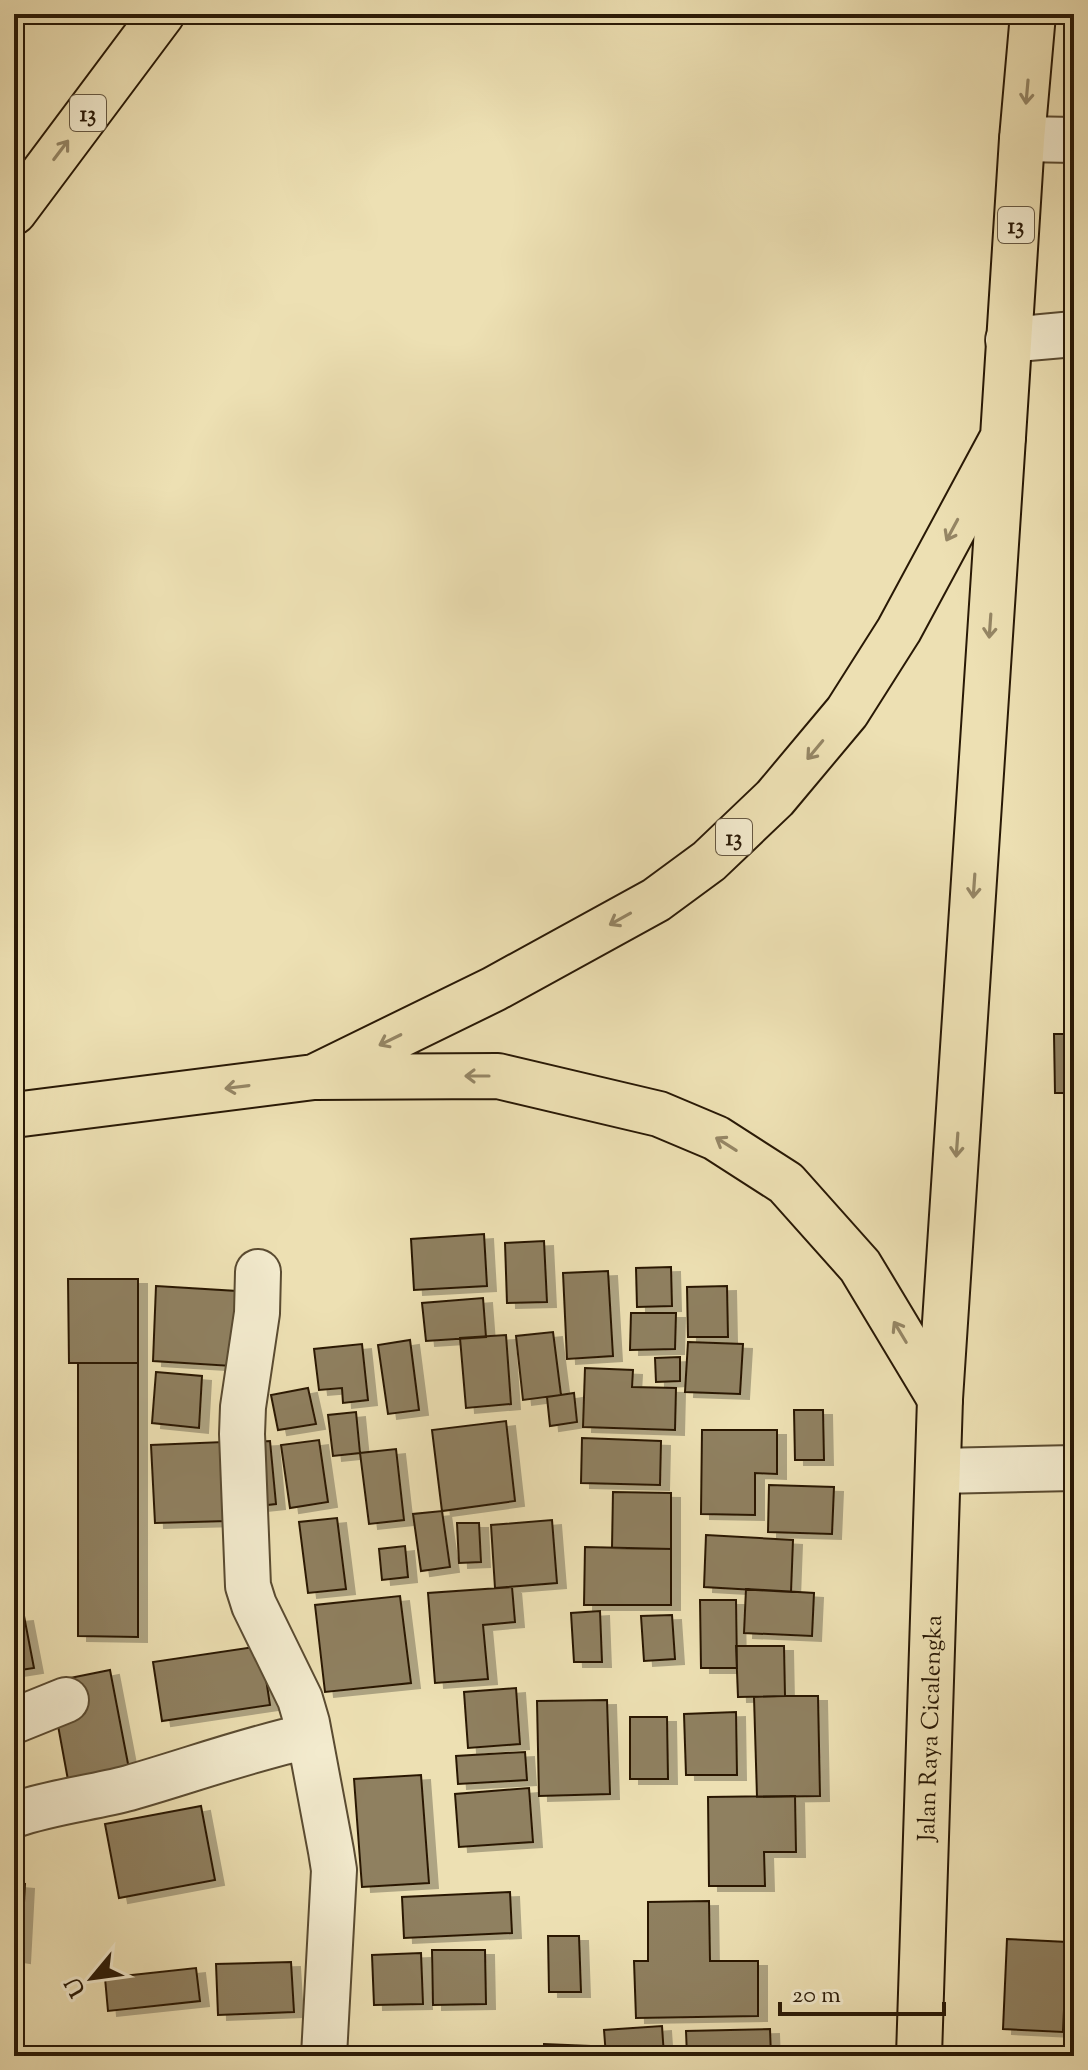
<svg xmlns="http://www.w3.org/2000/svg" width="1088" height="2070" font-family="'Sorts Mill Goudy',serif">
<defs>
<filter id="shadow"><feDropShadow dx="9" dy="5" stdDeviation="0" flood-color="#0004"/></filter>
</defs>
<rect width="100%" height="100%" fill="#ede0b3"/>
<filter id="stains"><feTurbulence type="fractalNoise" baseFrequency=".0025" numOctaves="4"/><feColorMatrix values="0 0 0 0 .2 0 0 0 0 .09 0 0 0 0 .02 0 0 0 .5 -.17"/></filter>
<radialGradient id="worn" r=".72"><stop offset=".6" stop-color="#630" stop-opacity="0"/><stop offset="1" stop-color="#630" stop-opacity=".3"/></radialGradient>
<!-- building -->
<path fill="#8f8060" stroke="#291906" stroke-width="2" filter="url(#shadow)" d="M1074 960V1003L1068 1004 1064 961Z
M1054 1034H1074V1093H1055Z
M484 1234 487 1286 414 1290 411 1239Z
M544 1241 547 1302 507 1303 505 1243Z
M671 1267 672 1306 637 1307 636 1268Z
M608 1271 613 1356 567 1359 563 1273Z
M68 1279H138V1363H69Z
M156 1286 237 1291 232 1366 153 1361Z
M727 1286 728 1337H688L687 1287Z
M483 1298 486 1337 426 1341 422 1303Z
M631 1313H676L675 1349 630 1350Z
M553 1332 561 1395 523 1400 516 1336Z
M506 1335 511 1404 466 1408 460 1338Z
M410 1340 419 1410 388 1414 378 1345Z
M688 1342 743 1344 740 1394 685 1392Z
M362 1344 368 1400 343 1403 342 1388 319 1390 314 1349Z
M680 1357V1381L656 1382 655 1358Z
M78 1363H138V1637L78 1636Z
M585 1368 633 1370 632 1387 676 1388 675 1430 583 1427Z
M156 1372 202 1376 199 1428 152 1423Z
M308 1388 316 1424 278 1430 271 1395Z
M574 1393 577 1422 550 1426 547 1397Z
M794 1410H823L824 1460H795Z
M356 1412 360 1453 333 1456 328 1415Z
M506 1421 515 1501 442 1511 432 1430Z
M702 1430H777V1474L755 1473V1515L701 1514Z
M582 1438 661 1441 660 1485 581 1483Z
M319 1440 328 1502 290 1508 281 1445Z
M270 1441 276 1504 259 1506 252 1442Z
M224 1442 228 1521 155 1523 151 1445Z
M396 1449 404 1520 369 1524 360 1453Z
M769 1485 834 1487 832 1534 768 1532Z
M613 1492 671 1493V1549L612 1548Z
M442 1511 450 1567 421 1571 413 1514Z
M337 1518 346 1589 308 1593 299 1522Z
M552 1520 557 1583 495 1588 491 1525Z
M457 1523H479L481 1562 459 1563Z
M706 1535 793 1540 791 1592 704 1587Z
M405 1546 408 1577 382 1580 379 1549Z
M585 1547 671 1549V1605H584Z
M512 1587 515 1622 483 1625 488 1679 435 1683 428 1593Z
M746 1589 814 1593 812 1636 744 1633Z
M400 1596 411 1683 325 1692 315 1605Z
M700 1600H736L737 1668H701Z
M600 1611 602 1662H574L571 1613Z
M672 1615 675 1659 644 1661 641 1616Z
M24 1616 34 1668 14 1671V1617Z
M261 1646 270 1705 162 1721 153 1662Z
M736 1646H784L785 1696 738 1697Z
M110 1670 129 1769 68 1780 50 1682Z
M516 1688 520 1744 468 1748 464 1692Z
M785 1696H818L820 1796 757 1797 754 1697Z
M607 1700 610 1794 539 1796 537 1701Z
M736 1712 737 1775H686L684 1714Z
M630 1717H667L668 1779H630Z
M525 1752 527 1780 458 1784 456 1756Z
M421 1775 429 1883 362 1887 354 1779Z
M529 1788 533 1842 459 1847 455 1794Z
M795 1796 796 1852H764L765 1886H709L708 1797Z
M201 1806 215 1880 119 1898 105 1824Z
M14 1883 25 1884 21 1958 14 1957Z
M510 1892 512 1933 404 1938 402 1897Z
M709 1901 710 1961H758V2016L636 2018 634 1961H648V1902Z
M548 1936H579L581 1992H549Z
M1007 1939 1067 1942 1063 2032 1003 2029Z
M432 1950H485L486 2004 433 2005Z
M421 1953 423 2004 374 2005 372 1955Z
M291 1962 294 2012 218 2015 216 1964Z
M196 1968 200 2001 108 2011 105 1978Z
M662 2026 664 2056H606L604 2030Z
M770 2029 771 2056H687L686 2031Z
M544 2044 590 2046V2056H544Z"/>
<g fill="none" stroke-linecap="round" stroke-linejoin="round">
<defs>
<path id="minor" d="M1022 139 1074 140
M1008 340 1074 334
M258 1272 257 1313 243 1407 242 1434 248 1586 254 1605 300 1699 307 1723 331 1851 334 1870 324 2056
M938 1471 1074 1468
M14 1721 66 1700
M14 1815C51 1802 91 1798 129 1788 189 1771 248 1749 309 1736"/>
<g id="major">
<path id="s1" d="M919 2056 940 1399 1003 437"/>
</g>
<path id="highway" d="M14 212 162 14
M314 1077 494 989 656 900 709 861 775 798 847 712 899 630 1003 437 1022 139 1033 14
M14 1115 314 1077 498 1076 659 1114 716 1138 786 1183 860 1266 940 1399"/>
</defs>
<!-- minor casing -->
<use href="#minor" stroke="#5a4b31" stroke-width="48"/>
<!-- major casing -->
<use href="#major" stroke="#291906" stroke-width="48"/>
<!-- highway casing -->
<use href="#highway" stroke="#291906" stroke-width="48"/>
<!-- minor -->
<use href="#minor" stroke="#f3ebce" stroke-width="44"/>
<!-- major -->
<use href="#major" stroke="#ede0b3" stroke-width="44"/>
<!-- highway -->
<use href="#highway" stroke="#ede0b3" stroke-width="44"/>
</g>
<!-- one-way arrows -->
<defs><path id="oneway-shaft" d="M-6 0H5M1.5-3L5.5 0L1.5 3" fill="none" stroke-width="1.6" stroke-linecap="round" stroke-linejoin="round" transform="scale(2)"/></defs>
<g stroke="#958665">
<use href="#oneway-shaft" transform="translate(1027 92) rotate(95)"/>
<use href="#oneway-shaft" transform="translate(61 150) rotate(-53)"/>
<use href="#oneway-shaft" transform="translate(952 530) rotate(118)"/>
<use href="#oneway-shaft" transform="translate(990 626) rotate(94)"/>
<use href="#oneway-shaft" transform="translate(815 750) rotate(130)"/>
<use href="#oneway-shaft" transform="translate(974 886) rotate(94)"/>
<use href="#oneway-shaft" transform="translate(620 919) rotate(151)"/>
<use href="#oneway-shaft" transform="translate(390 1040) rotate(154)"/>
<use href="#oneway-shaft" transform="translate(477 1076) rotate(180)"/>
<use href="#oneway-shaft" transform="translate(237 1087) rotate(173)"/>
<use href="#oneway-shaft" transform="translate(726 1144) rotate(-148)"/>
<use href="#oneway-shaft" transform="translate(957 1145) rotate(94)"/>
<use href="#oneway-shaft" transform="translate(900 1332) rotate(-121)"/>
</g>
<g text-anchor="middle" stroke-width="6" stroke-linejoin="round" paint-order="stroke">
<!-- shield labels -->
<g fill="#f3ebce" stroke="#665842" stroke-width="2">
<rect x="70" y="95" width="36" height="36" rx="6"/>
<rect x="998" y="207" width="36" height="36" rx="6"/>
<rect x="716" y="819" width="36" height="36" rx="6"/>
</g>
<g font-size="22" font-weight="bold" fill="#291906">
<text x="88" y="121">13</text>
<text x="1016" y="233">13</text>
<text x="734" y="845">13</text>
</g>
<!-- street labels -->
<g font-size="24" fill="#291906" stroke="#f3ebce">
<text dy="8" stroke="none"><textPath href="#s1" startOffset="328">Jalan Raya Cicalengka</textPath></text>
</g>
</g>
<!-- margin -->
<rect width="1088" height="2070" fill="none" stroke="#ede0b3" stroke-width="48"/>
<rect x="16" y="16" width="1056" height="2038" fill="none" stroke="#291906" stroke-width="4"/>
<rect x="24" y="24" width="1040" height="2022" fill="none" stroke="#291906" stroke-width="2"/>
<!-- north arrow -->
<g transform="translate(92 1978) rotate(241)" stroke="#f3ebce" stroke-width="6" paint-order="stroke">
<path d="M0-6L14 30L0 20L-14 30Z" fill="#291906"/>
<text y="-12" font-size="22" font-weight="bold" text-anchor="middle" fill="#291906">U</text>
</g>
<!-- scale -->
<path d="M780 2002v12h164v-12" fill="none" stroke="#291906" stroke-width="4"/>
<text x="792" y="2002" font-size="24" fill="#291906" stroke="#f3ebce" stroke-width="6" paint-order="stroke">20 m</text>
<rect width="100%" height="100%" filter="url(#stains)"/>
<rect width="100%" height="100%" fill="url(#worn)"/>
</svg>
